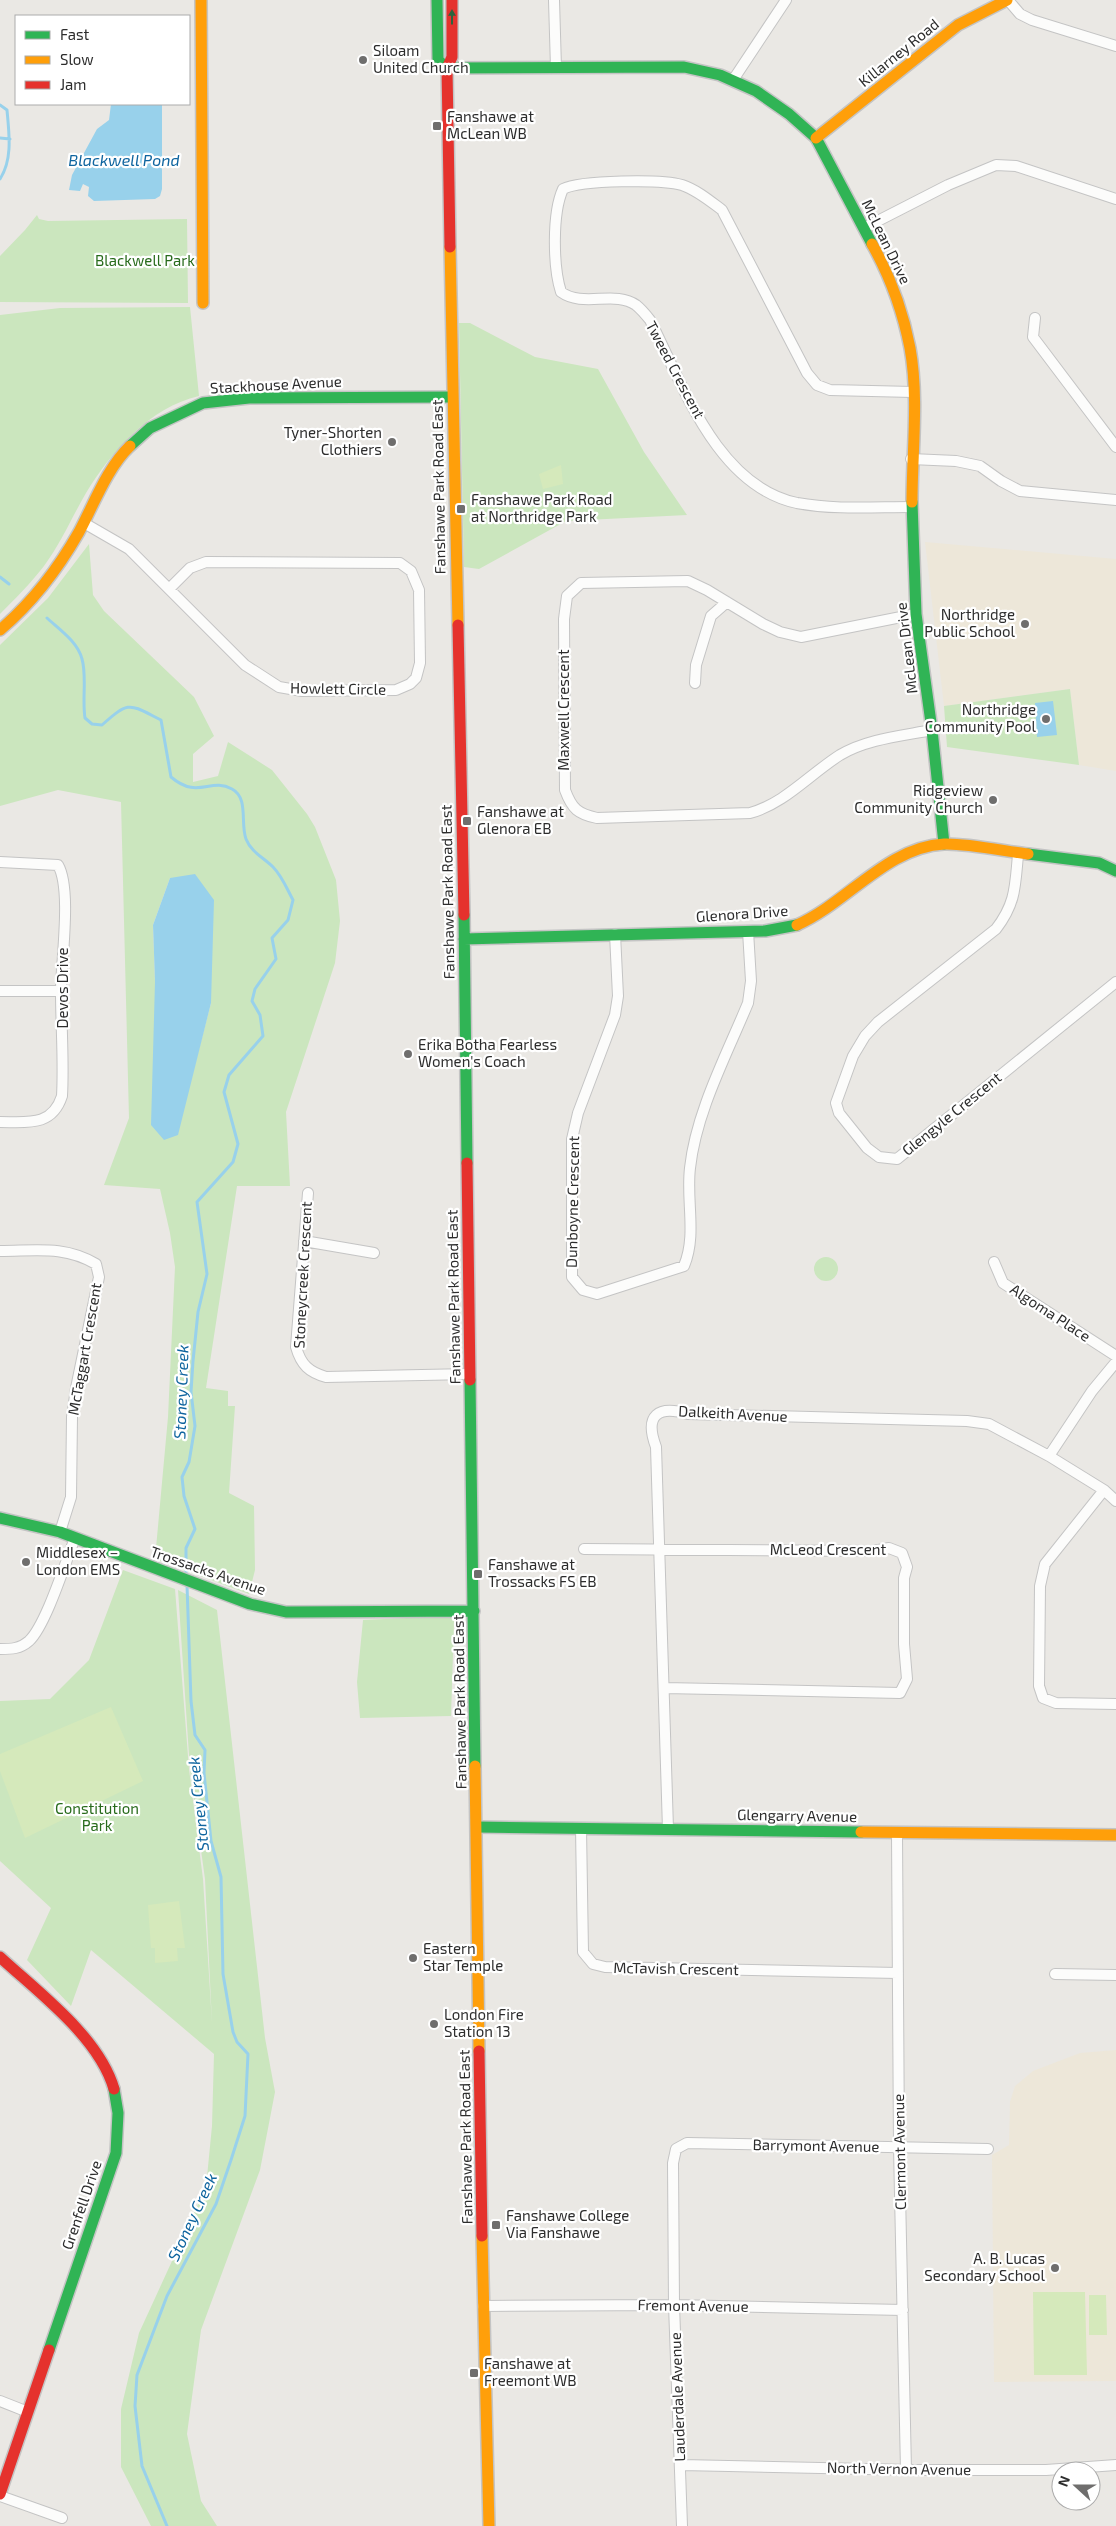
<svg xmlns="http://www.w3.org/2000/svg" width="1116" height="2526" font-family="'Exo 2',sans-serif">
<rect width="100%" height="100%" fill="#eae8e4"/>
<!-- education -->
<path fill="#ede7d9" d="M925 542 1116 559V771L1079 765 1070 689 944 706Z
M1116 2050V2381L994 2382 992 2155 1009 2145 1010 2102 1015 2086 1033 2071 1080 2053Z"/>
<!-- green -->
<path fill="#cbe6be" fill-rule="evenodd" d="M37 215 39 219 48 221 187 219 188 303 0 302V256L25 230Z
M190 307 199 396C150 407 111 452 86 493 72 517 61 543 44 566 31 583 15 599 0 614V315L60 308Z
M459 323H470L535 357 598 369 644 452 687 515 566 521 479 569 464 567Z
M89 544 93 595 104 611 194 697 214 736 193 754V782L218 776 228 742 272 770 307 814 315 827 336 880 340 921 335 963 286 1112 290 1186H237L206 1388 228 1391V1406H235L229 1493 254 1506 255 1570 249 1594 155 1559 168 1417 175 1267 170 1233 160 1189 104 1185 129 1118 121 802 58 790 0 806V645L48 598ZM170 878 211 1003 186 1099 155 982 153 925Z
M1070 689 1079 765 947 747 944 706Z
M814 1269a12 12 0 1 1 24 0a12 12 0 1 1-24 0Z
M123 1570 175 1589 189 1769 203 1879 212 2023 205 1879 190 1770 178 1590 217 1610 265 2038 275 2092 260 2170 201 2330 187 2434 201 2501 217 2526H151L121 2467V2409L139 2333 206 2187 212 2126 214 2054 91 1950 71 2006 27 1960 51 1908 0 1861V1701L50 1699 89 1660Z
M451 1616 457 1622H454L451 1716 360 1718 357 1682 363 1620Z"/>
<!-- pitch -->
<path fill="#d5e9bb" d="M561 465 563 484 543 489 539 474Z
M111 1707 143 1781 25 1838 0 1771V1754Z
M179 1901 185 1948H177L178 1961 155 1963V1948H161H151L148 1905Z
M1033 2292H1085L1087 2375H1034Z
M1089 2295H1106L1107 2335H1089Z"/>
<!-- water -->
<path fill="#98d1eb" d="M111 104H162V189L160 196 155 199 94 201 88 196 89 187 83 184 80 191 69 190 72 175 97 129 109 120Z
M1053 701 1057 735 1037 737 1035 703Z
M195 874 214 900 211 1003 178 1135 164 1140 151 1125 155 982 153 925 170 878Z"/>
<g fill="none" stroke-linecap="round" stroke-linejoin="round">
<!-- stream -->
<path stroke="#98d1eb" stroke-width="3" d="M0 105 7 110C9 133 13 159 0 179
M0 138 10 139
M0 577 9 584
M47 618C59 629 78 642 82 659 87 676 82 699 85 718L92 724 102 725C130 700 129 704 161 720L171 777C198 800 210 777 232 789 249 798 240 823 246 839 251 852 264 858 273 867 282 876 287 889 293 900L288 920 272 938 276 959 255 989 252 1001 260 1015 263 1036 229 1075 224 1092 238 1144 233 1162 197 1202 207 1274 198 1312 193 1361 191 1392 195 1426 189 1462 182 1477 184 1496 195 1529 186 1548V1576
M167 2526 142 2466 135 2406 137 2375 167 2296 216 2204 231 2160 245 2116 248 2054 237 2042 233 2032 223 1974 221 1877 211 1841 204 1773 205 1750 195 1735 191 1701 187 1585"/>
<defs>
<path id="street" d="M554 0 556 68
M1008 0 1020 14 1032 20 1116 46
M733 80 786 0
M864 228 948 185 996 165 1016 166 1116 199
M1035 318 1033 337 1116 447
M911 459 956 461 980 466 1001 481 1020 491 1116 500
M912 507C873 507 835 510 797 503 717 486 683 385 650 320 646 315 641 309 636 305 615 290 583 308 561 292 553 267 552 213 563 189 581 180 662 179 682 185 697 190 710 201 722 210L807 373 817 385 830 390 913 392
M84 523 129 549 169 589 190 568 206 562 400 563 411 571 419 590 420 663 416 678 410 684 396 690 302 691 279 687 245 665 169 589
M916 614 801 637 780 632 763 624 707 590 688 581 581 583 567 596 564 619 565 790C572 809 578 814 597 818L750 813C784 804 810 774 840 755 867 739 901 736 932 730
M695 683 696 665 711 616 727 602
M1018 855C1015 886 1016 903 996 929L878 1022 865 1036 853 1056 836 1103 839 1113 867 1148 879 1157 897 1159 1116 982
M0 862 58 865C72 889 61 961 61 991 61 1026 64 1061 62 1096 52 1127 27 1122 0 1122
M615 934 618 996 615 1015 578 1113 572 1139V1277L583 1290 597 1294 684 1266C697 1235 686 1201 690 1168 696 1112 727 1054 748 1003L751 981 748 931
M0 991H61
M308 1193 296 1347C301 1365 309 1372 326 1377L470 1374
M304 1241 374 1253
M0 1251C35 1251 64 1245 96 1264L99 1277 76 1388 72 1417 71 1497 60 1532
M994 1262 1003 1283 1116 1356
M1049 1456 1092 1391 1116 1362
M1104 1490 1045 1564 1040 1586 1039 1686 1043 1698 1056 1703 1116 1704
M584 1549 873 1551 889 1548 902 1553 907 1567 904 1578V1644L907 1679 900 1693 664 1688
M0 1649C11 1649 20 1649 29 1641 46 1625 65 1563 75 1538
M581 1828 583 1952 593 1964 605 1967 898 1973
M668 1829 656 1447C644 1415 658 1405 688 1414L967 1421 989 1424 1049 1456 1104 1490 1116 1501
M897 1833 899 2148 906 2470
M1055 1974 1116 1975
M483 2306 674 2305 903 2310
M0 2401 28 2412
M681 2465 914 2470H1046L1116 2465
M0 2496 62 2518
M682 2526 674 2305 673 2163 676 2149 687 2143 988 2149"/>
<path id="fast" d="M437 0 438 60 447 68
M447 68 684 67 720 75 756 91 789 114 816 138 872 244
M130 446 150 428 203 403 249 398 452 397
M912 502 916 614 932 730 944 844
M1028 854 1099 863 1116 871
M464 915 467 1163
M464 939 765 931 797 925
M470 1380 475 1766
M0 1518 60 1532 250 1604 286 1612 474 1611
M477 1827 861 1832
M49 2350 116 2153 118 2113 114 2089"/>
<path id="slow" d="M201 0 203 303
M816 138 958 25 1007 0
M872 244C890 276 903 312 910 348 919 398 912 452 912 502
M450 247 458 625
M0 630C33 602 58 569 79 532 94 504 107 468 130 446
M797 925C847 903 887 847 944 844 966 843 1004 851 1028 854
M475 1766 479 2051
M861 1832 1116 1835
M482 2236 489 2526"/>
<path id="jam" d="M450 247 447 68 452 57V0
M458 625 464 915
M467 1163 470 1380
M0 1957C39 1993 99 2037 114 2089
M479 2051 482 2236
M0 2494 49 2350"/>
</defs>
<!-- street casing -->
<use href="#street" stroke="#c4c4c4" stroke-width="12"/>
<!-- fast casing -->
<use href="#fast" stroke="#c4c4c4" stroke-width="14"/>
<!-- slow casing -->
<use href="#slow" stroke="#c4c4c4" stroke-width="14"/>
<!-- jam casing -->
<use href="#jam" stroke="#c4c4c4" stroke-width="14"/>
<!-- street -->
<use href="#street" stroke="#fcfcfb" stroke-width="10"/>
<!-- fast -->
<use href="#fast" stroke="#30b455" stroke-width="11"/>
<!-- slow -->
<use href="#slow" stroke="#ff9f0a" stroke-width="11"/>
<!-- jam -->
<use href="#jam" stroke="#e5322d" stroke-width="11"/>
</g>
<!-- one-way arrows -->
<defs><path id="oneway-solid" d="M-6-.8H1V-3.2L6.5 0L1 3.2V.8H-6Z" transform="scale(1.25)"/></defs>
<use fill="#2e633d" href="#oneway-solid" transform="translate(452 17) rotate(-90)"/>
<!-- markers -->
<g fill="#6f6e6d" stroke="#fff" stroke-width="2">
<circle cx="363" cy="60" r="5"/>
<rect x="432" y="121" width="10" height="10" rx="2.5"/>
<circle cx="392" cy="442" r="5"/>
<rect x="456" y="504" width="10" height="10" rx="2.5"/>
<circle cx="1025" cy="624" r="5"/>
<circle cx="1046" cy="719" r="5"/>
<circle cx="993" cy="800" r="5"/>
<rect x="462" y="816" width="10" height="10" rx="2.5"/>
<circle cx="408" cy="1054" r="5"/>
<circle cx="26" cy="1562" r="5"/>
<rect x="473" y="1569" width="10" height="10" rx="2.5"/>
<circle cx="413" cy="1958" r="5"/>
<circle cx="434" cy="2024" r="5"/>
<rect x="491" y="2220" width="10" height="10" rx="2.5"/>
<circle cx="1055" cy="2268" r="5"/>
<rect x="469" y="2368" width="10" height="10" rx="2.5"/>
</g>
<g text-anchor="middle" stroke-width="4.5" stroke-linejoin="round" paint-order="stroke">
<!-- poi labels -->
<g font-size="15" fill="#2d2d2d" stroke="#fff" text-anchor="start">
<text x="373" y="56">Siloam<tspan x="373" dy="17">United Church</tspan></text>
<text x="447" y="122">Fanshawe at<tspan x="447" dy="17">McLean WB</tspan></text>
<text x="382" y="438" text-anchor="end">Tyner-Shorten<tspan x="382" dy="17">Clothiers</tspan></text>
<text x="471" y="505">Fanshawe Park Road<tspan x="471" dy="17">at Northridge Park</tspan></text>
<text x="1015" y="620" text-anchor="end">Northridge<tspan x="1015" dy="17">Public School</tspan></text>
<text x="1036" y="715" text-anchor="end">Northridge<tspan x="1036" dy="17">Community Pool</tspan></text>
<text x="983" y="796" text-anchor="end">Ridgeview<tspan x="983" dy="17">Community Church</tspan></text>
<text x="477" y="817">Fanshawe at<tspan x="477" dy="17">Glenora EB</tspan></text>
<text x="418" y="1050">Erika Botha Fearless<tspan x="418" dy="17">Women's Coach</tspan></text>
<text x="36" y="1558">Middlesex –<tspan x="36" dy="17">London EMS</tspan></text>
<text x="488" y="1570">Fanshawe at<tspan x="488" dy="17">Trossacks FS EB</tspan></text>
<text x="423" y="1954">Eastern<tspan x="423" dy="17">Star Temple</tspan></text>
<text x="444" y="2020">London Fire<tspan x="444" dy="17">Station 13</tspan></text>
<text x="506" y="2221">Fanshawe College<tspan x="506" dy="17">Via Fanshawe</tspan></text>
<text x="1045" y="2264" text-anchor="end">A. B. Lucas<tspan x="1045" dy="17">Secondary School</tspan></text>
<text x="484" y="2369">Fanshawe at<tspan x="484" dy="17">Freemont WB</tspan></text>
</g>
<!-- street labels -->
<g font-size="15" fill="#2d2d2d" stroke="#fff">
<text transform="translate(899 53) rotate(-39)" y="5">Killarney Road</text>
<text transform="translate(886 242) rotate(64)" y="5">McLean Drive</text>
<text transform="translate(675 370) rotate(62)" y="5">Tweed Crescent</text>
<text transform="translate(276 385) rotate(-3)" y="5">Stackhouse Avenue</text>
<text transform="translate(439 487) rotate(-91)" y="5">Fanshawe Park Road East</text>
<text transform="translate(907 648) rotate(-97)" y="5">McLean Drive</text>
<text transform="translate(338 689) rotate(1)" y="5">Howlett Circle</text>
<text transform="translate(564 710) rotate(-90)" y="5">Maxwell Crescent</text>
<text transform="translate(448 892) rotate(-91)" y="5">Fanshawe Park Road East</text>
<text transform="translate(742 914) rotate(-4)" y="5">Glenora Drive</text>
<text transform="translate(63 988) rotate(-90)" y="5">Devos Drive</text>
<text transform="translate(952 1114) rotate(-39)" y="5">Glengyle Crescent</text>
<text transform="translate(573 1202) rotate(-89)" y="5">Dunboyne Crescent</text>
<text transform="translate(303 1275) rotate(-87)" y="5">Stoneycreek Crescent</text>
<text transform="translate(454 1297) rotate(-91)" y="5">Fanshawe Park Road East</text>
<text transform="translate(1050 1313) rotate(33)" y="5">Algoma Place</text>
<text transform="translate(85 1349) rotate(-80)" y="5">McTaggart Crescent</text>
<text transform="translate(733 1414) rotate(3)" y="5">Dalkeith Avenue</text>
<text x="828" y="1555">McLeod Crescent</text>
<text transform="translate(208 1571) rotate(19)" y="5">Trossacks Avenue</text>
<text transform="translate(460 1702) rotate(-91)" y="5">Fanshawe Park Road East</text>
<text transform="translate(797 1816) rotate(1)" y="5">Glengarry Avenue</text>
<text transform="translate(676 1969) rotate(1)" y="5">McTavish Crescent</text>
<text transform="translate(466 2137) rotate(-91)" y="5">Fanshawe Park Road East</text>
<text transform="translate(816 2146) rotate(1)" y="5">Barrymont Avenue</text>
<text transform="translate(900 2152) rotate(-91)" y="5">Clermont Avenue</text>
<text transform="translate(82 2205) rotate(-71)" y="5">Grenfell Drive</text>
<text transform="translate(693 2306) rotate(1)" y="5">Fremont Avenue</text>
<text transform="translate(678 2397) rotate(-92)" y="5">Lauderdale Avenue</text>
<text transform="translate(899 2469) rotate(1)" y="5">North Vernon Avenue</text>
</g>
<!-- park labels -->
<g font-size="15" fill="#286b1c" stroke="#fff">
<text x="145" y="266">Blackwell Park</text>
<text x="97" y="1814">Constitution<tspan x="97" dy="17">Park</tspan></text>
</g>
<!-- water labels -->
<g font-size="16" font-style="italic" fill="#0f659f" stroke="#fff">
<text x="124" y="166">Blackwell Pond</text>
<text transform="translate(181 1392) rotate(-88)" y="6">Stoney Creek</text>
<text transform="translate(198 1804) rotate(-96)" y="6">Stoney Creek</text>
<text transform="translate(192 2217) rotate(-65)" y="6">Stoney Creek</text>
</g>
</g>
<!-- legend -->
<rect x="15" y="15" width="175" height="90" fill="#ffffff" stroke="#ababab"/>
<rect x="25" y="31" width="25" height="8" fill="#30b455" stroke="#ababab"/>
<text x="60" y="40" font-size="15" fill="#2d2d2d">Fast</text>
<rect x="25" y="56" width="25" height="8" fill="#ff9f0a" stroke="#ababab"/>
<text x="60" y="65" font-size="15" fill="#2d2d2d">Slow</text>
<rect x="25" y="81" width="25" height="8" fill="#e5322d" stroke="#ababab"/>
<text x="60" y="90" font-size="15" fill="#2d2d2d">Jam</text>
<!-- north arrow -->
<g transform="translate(1076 2486) rotate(291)"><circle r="24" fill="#ffffff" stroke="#ababab"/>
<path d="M0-4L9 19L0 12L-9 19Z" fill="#6f6e6d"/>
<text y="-8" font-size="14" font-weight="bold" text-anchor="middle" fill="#2d2d2d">N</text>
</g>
</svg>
